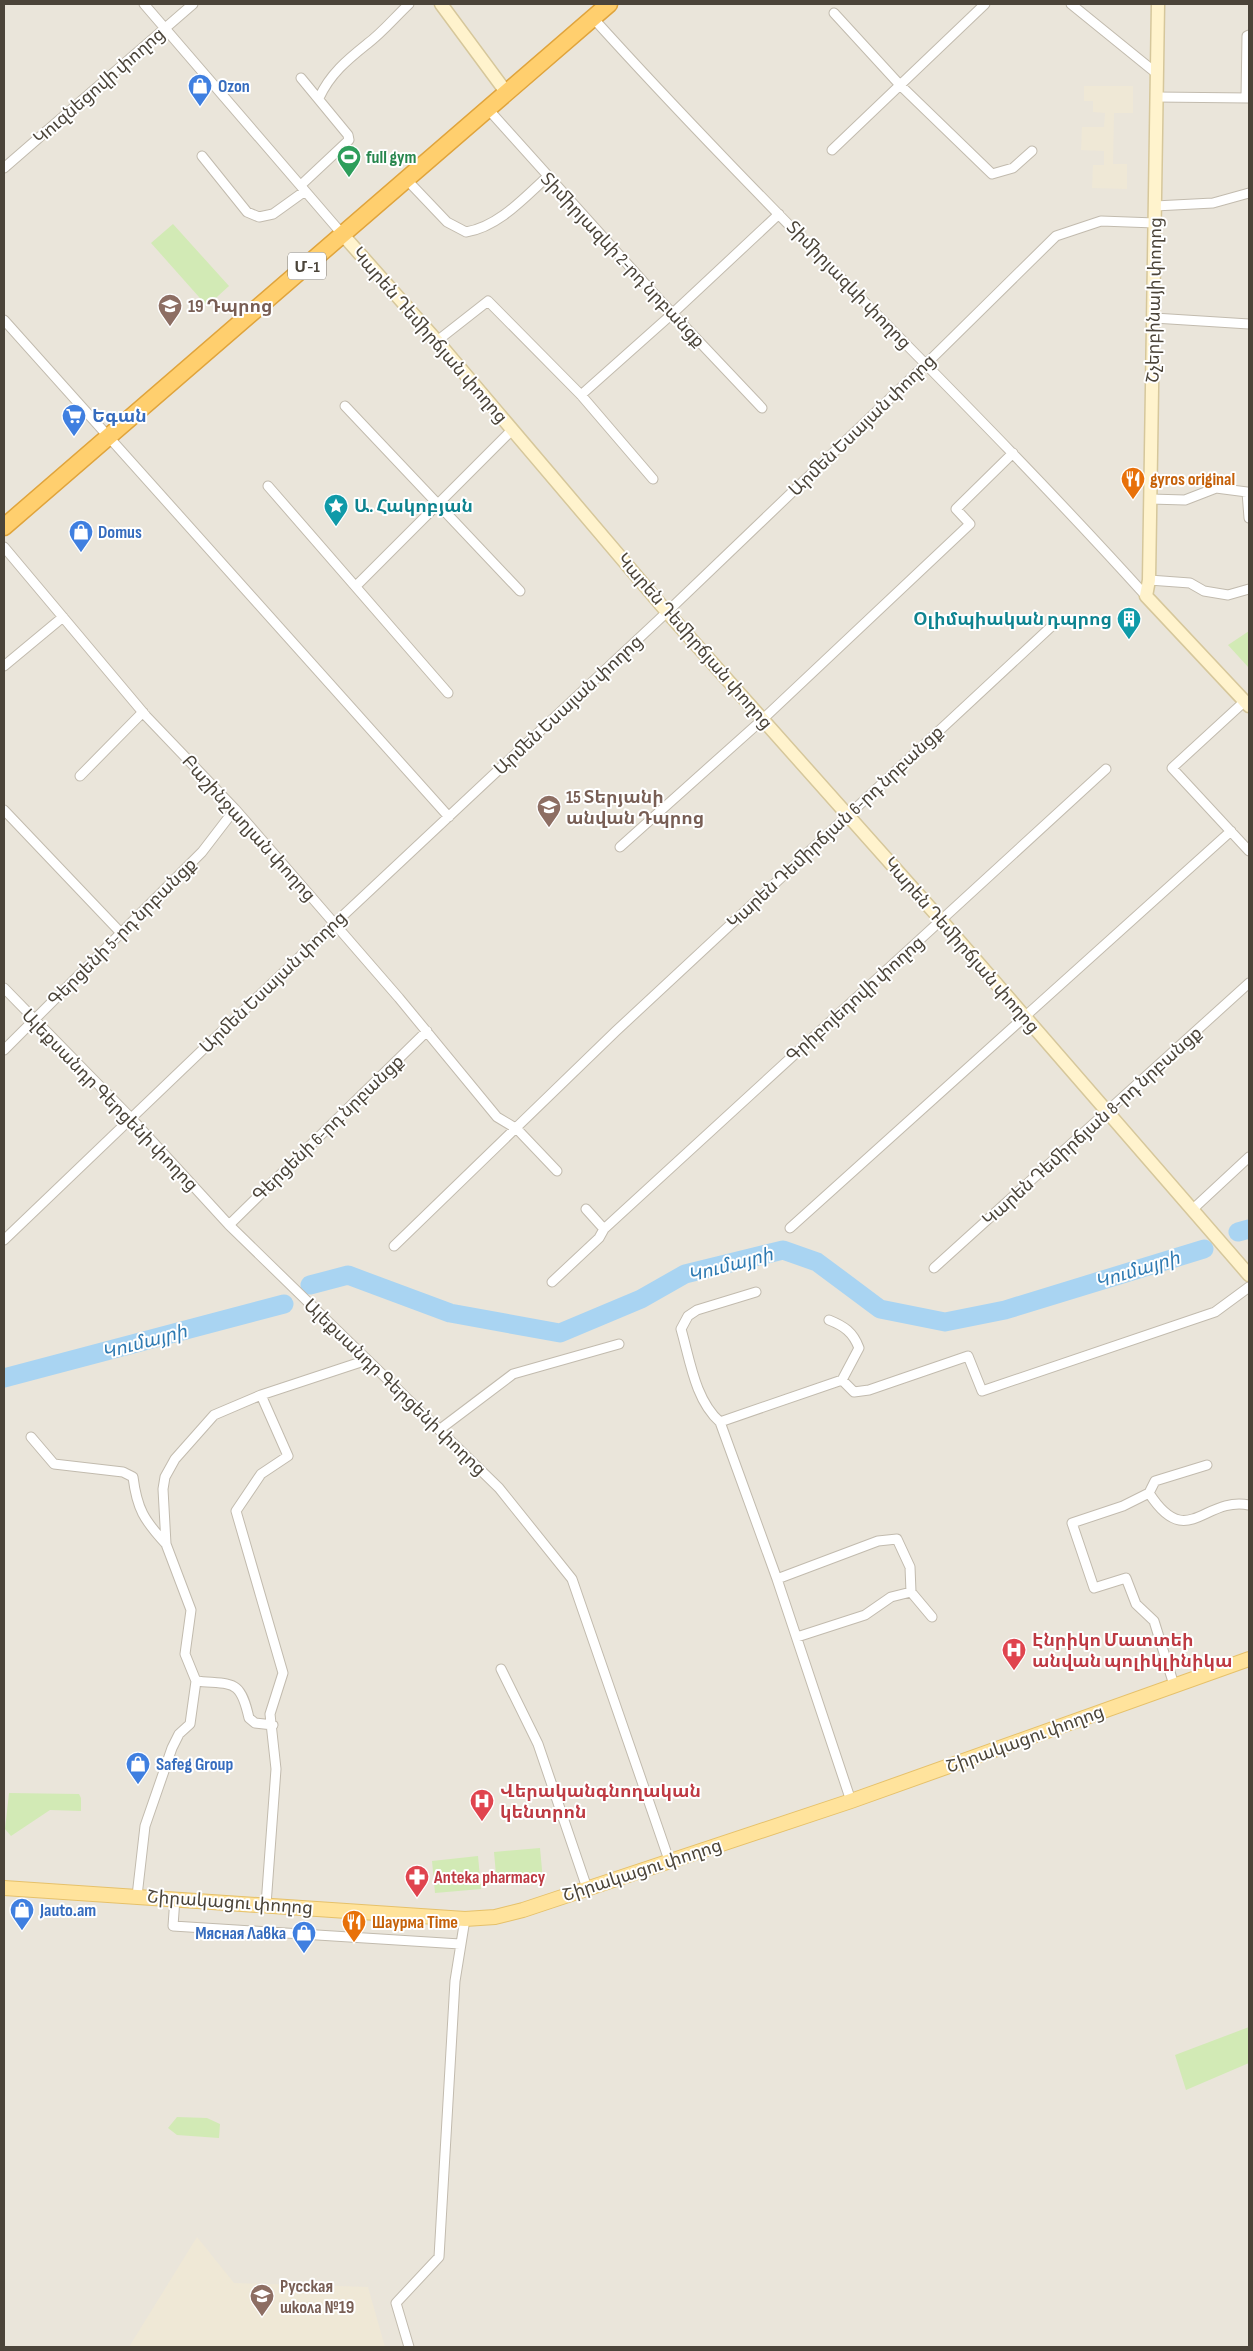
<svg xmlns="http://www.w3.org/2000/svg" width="1253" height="2351" font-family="'Sofia Sans Condensed','Noto Sans Armenian',sans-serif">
<rect width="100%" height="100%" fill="#f6f3ec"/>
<!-- residential -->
<path fill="#eae5da" d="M4 4H1249V2347H4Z"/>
<!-- education -->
<path fill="#efe8d6" d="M1084 86H1133V113H1114L1113 164H1127V189L1092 188 1093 165H1104V151L1081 150 1082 127H1104L1105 113 1093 112V101H1084Z
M197 2237 234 2283 368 2287 385 2347H129Z"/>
<!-- green -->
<path fill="#d2eab5" d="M173 224 229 286 207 306 151 243Z
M1249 631V668L1228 645Z
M9 1793 79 1794 81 1798V1811L50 1810 11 1836 5 1829Z
M540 1848 543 1881 497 1885 494 1852Z
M478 1856 481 1889 435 1893 432 1861Z
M1249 2027V2063L1186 2090 1175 2055Z
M177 2117 207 2118 220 2124 219 2138 177 2135 168 2128Z"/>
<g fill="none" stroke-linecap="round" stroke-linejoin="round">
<!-- river -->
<path stroke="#a9d4f2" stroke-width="19" d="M1238 1232 1249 1229
M310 1285 348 1275 450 1313 560 1333 641 1299 685 1274 783 1250 817 1262 880 1309 945 1322 1005 1310 1204 1249
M4 1378 284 1304"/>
<defs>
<path id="street" d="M144 4 343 235
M1071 4 1156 73
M834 13 900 85 992 174 1013 168 1032 151
M593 18C772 216 967 398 1146 596
M1156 97 1249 98
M319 98C330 74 347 60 367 44 382 33 395 17 409 4
M1246 98 1247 36 1249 35
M488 109 657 297 762 408
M832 150 985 4
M202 156 247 212 259 217 273 214 305 191
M4 168 193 4
M407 180 447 222 466 232C498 227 524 198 547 177
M301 185 349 140 348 135 301 78
M1155 206 1213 203 1249 193
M1154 318 1249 324
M4 320 449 817
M437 341 488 301 581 395 653 479
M581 395 672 314 779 214
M345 406 520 591
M268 486 448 693
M1150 499 1185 500 1216 488 1247 492 1249 518
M4 547 146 716 235 809 399 998 497 1117 517 1129 557 1171
M1149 580 1190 583 1204 591 1228 595 1249 589
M356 586 512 430
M4 666 63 617
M1245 701 1172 768 1249 851
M80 776 143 712
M4 810 122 934
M620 847 763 719 970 524 956 509 1013 453
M4 988 131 1118 229 1225 499 1488 572 1579 669 1860
M4 1050 202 852 235 809
M586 1209 604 1229
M1193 1209 1249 1157
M229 1225 427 1031
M790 1228 1231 831
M4 1240 334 924 667 612 926 364 1056 236 1101 221 1155 223
M394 1246 616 1031 1054 624
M934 1268 1249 983
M552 1282 599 1238 604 1229 1106 769
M829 1320C844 1326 853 1332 859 1348L842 1380
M261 1395 288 1456 261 1474 236 1511 283 1673 270 1714 276 1769 266 1905
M720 1422C695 1400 690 1360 681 1329L688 1316 697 1310 756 1292
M439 1430 513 1374 619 1344
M31 1437 54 1464 123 1472 133 1477C137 1509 144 1520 166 1544
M1149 1493 1155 1481 1207 1465
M777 1579 878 1541 897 1539 910 1567 911 1592 932 1617
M797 1637 865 1615 891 1597 911 1592
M501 1669 538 1744 587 1888
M196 1681C233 1685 240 1678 249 1718L255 1723 273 1725
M1174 1685 1154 1621 1136 1604 1126 1578 1094 1588 1072 1523 1123 1506 1149 1493C1187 1552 1204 1496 1249 1505
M851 1801 777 1579 720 1422 842 1380 854 1392 869 1390 968 1356 982 1391 1215 1312 1249 1287
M137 1896 145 1826 172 1748 179 1734 190 1724 196 1681 185 1654 191 1610 166 1544 163 1489 165 1477 175 1459 214 1415 261 1395 367 1360
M175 1898 173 1926 460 1944
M409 2347 396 2303 439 2257 455 1981 465 1919"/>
<path id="secondary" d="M441 4 506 92
M1158 4 1149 580 1146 596 1249 706
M343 235 437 341 667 612 941 920 1249 1275"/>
<path id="primary" d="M4 1888 465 1919 495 1917 523 1910 851 1801 1249 1659"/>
<path id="highway" d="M4 527 609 4"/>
</defs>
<!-- street casing -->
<use href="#street" stroke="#c2bbae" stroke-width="11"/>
<!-- secondary casing -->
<use href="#secondary" stroke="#d6c79b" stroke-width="15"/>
<!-- primary casing -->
<use href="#primary" stroke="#e6c16a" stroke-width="16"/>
<!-- highway casing -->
<use href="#highway" stroke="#e0a43c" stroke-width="19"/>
<!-- street -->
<use href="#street" stroke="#fff" stroke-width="9"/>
<!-- secondary -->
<use href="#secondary" stroke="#fff3cd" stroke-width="12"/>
<!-- primary -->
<use href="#primary" stroke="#ffe39c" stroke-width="14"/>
<!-- highway -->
<use href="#highway" stroke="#ffcf6e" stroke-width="16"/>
</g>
<!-- icons -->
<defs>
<symbol id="shop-pin" viewBox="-11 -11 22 30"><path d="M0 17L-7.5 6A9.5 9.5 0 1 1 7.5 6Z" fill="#3f7fe0" stroke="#fff"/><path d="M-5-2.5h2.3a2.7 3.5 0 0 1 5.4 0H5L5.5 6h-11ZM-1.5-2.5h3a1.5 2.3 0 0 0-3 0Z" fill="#fff"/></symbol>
<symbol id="stadium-pin" viewBox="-11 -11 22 30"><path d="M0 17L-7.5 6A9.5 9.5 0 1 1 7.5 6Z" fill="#2e9e5b" stroke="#fff"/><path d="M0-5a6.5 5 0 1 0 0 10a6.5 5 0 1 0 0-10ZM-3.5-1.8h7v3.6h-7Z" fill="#fff"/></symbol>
<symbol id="school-pin" viewBox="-11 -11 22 30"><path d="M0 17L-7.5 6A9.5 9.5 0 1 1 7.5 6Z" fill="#8d6e63" stroke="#fff"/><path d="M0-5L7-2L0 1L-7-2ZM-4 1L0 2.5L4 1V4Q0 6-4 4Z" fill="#fff"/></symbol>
<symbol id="supermarket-pin" viewBox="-11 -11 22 30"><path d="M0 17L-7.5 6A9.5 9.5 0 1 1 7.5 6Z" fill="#3f7fe0" stroke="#fff"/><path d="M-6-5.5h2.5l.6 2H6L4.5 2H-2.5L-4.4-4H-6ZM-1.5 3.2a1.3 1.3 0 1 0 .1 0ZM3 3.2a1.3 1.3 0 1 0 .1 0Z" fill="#fff"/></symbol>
<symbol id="restaurant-pin" viewBox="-11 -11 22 30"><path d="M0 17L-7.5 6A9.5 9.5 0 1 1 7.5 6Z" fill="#e8710a" stroke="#fff"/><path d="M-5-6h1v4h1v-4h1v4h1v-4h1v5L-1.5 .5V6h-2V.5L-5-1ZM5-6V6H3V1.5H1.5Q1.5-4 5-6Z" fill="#fff"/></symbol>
<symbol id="sight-pin" viewBox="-11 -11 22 30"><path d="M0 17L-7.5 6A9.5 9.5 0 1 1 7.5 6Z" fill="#0f9aa8" stroke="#fff"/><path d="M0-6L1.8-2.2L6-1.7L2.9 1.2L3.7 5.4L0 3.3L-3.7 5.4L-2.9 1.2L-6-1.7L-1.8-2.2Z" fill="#fff"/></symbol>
<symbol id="building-pin" viewBox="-11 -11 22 30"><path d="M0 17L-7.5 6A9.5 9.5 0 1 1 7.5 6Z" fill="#0f9aa8" stroke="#fff"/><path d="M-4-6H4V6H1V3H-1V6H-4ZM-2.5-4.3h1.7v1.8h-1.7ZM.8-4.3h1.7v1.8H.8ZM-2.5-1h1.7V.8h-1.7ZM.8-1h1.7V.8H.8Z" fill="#fff"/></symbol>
<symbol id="hospital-pin" viewBox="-11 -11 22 30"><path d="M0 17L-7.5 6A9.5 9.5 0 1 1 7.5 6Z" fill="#e0444e" stroke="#fff"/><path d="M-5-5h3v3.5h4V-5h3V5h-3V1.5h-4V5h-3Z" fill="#fff"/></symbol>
<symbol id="pharmacy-pin" viewBox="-11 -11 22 30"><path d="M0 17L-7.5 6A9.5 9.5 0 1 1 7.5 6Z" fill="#e0444e" stroke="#fff"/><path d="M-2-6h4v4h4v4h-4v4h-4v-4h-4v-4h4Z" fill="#fff"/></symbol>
</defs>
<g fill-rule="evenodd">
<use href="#shop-pin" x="186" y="72" width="28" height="38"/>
<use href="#stadium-pin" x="335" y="143" width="28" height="38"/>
<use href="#school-pin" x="156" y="292" width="28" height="38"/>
<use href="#supermarket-pin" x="60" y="402" width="28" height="38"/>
<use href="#restaurant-pin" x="1119" y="465" width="28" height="38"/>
<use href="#sight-pin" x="322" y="492" width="28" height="38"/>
<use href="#shop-pin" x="67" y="518" width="28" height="38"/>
<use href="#building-pin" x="1115" y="605" width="28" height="38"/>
<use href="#school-pin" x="535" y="793" width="28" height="38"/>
<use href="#hospital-pin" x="1000" y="1636" width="28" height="38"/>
<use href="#shop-pin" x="124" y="1750" width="28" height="38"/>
<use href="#hospital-pin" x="468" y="1787" width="28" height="38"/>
<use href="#pharmacy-pin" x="403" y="1863" width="28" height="38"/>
<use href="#shop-pin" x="8" y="1896" width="28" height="38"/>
<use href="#restaurant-pin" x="340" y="1908" width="28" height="38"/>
<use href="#shop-pin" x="290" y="1919" width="28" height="38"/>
<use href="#school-pin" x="248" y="2282" width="28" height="38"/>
</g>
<g text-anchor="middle" stroke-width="4" stroke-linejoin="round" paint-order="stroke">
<!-- shield labels -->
<rect fill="#fff" stroke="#817c74" stroke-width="1" x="288" y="252.5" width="38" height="27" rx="4"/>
<g font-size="16" font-weight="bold" fill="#4b4439">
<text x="307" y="272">Մ-1</text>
</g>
<!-- street labels -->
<g font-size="18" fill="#4b4439" stroke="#fff">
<text transform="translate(99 86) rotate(-41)" y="6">Կուզնեցովի փողոց</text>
<text transform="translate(623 260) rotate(47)" y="6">Տիմիրյազևի 2-րդ նրբանցք</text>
<text transform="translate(849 285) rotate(46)" y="6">Տիմիրյազևի փողոց</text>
<text transform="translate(1154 300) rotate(-89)" y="6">Շչերբինայի փողոց</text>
<text transform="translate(430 335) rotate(49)" y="6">Կարեն Դեմիրճյան փողոց</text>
<text transform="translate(862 425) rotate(-44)" y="6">Արմեն Եսայան փողոց</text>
<text transform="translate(695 641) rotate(49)" y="6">Կարեն Դեմիրճյան փողոց</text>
<text transform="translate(568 705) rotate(-43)" y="6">Արմեն Եսայան փողոց</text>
<text transform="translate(835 827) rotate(-43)" y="6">Կարեն Դեմիրճյան 6-րդ նրբանցք</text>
<text transform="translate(249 828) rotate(48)" y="6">Բաշինջաղյան փողոց</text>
<text transform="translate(122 932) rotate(-45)" y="6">Գերցենի 5-րդ նրբանցք</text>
<text transform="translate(962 945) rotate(49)" y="6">Կարեն Դեմիրճյան փողոց</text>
<text transform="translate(273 982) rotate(-44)" y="6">Արմեն Եսայան փողոց</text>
<text transform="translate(855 999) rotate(-42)" y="6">Գրիբոյեդովի փողոց</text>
<text transform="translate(110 1100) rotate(46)" y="6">Ալեքսանդր Գերցենի փողոց</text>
<text transform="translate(1092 1126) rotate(-42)" y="6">Կարեն Դեմիրճյան 8-րդ նրբանցք</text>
<text transform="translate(328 1128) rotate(-44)" y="6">Գերցենի 6-րդ նրբանցք</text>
<text transform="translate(395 1387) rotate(44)" y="6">Ալեքսանդր Գերցենի փողոց</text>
<text transform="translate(1025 1739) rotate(-20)" y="6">Շիրակացու փողոց</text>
<text transform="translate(642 1870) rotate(-18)" y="6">Շիրակացու փողոց</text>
<text transform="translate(230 1902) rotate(4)" y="6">Շիրակացու փողոց</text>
</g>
<!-- shop labels -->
<g font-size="18" font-weight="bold" fill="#366cbe" stroke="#fff" text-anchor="start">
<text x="218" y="92">Ozon</text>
<text x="92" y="422">Եգան</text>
<text x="98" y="538">Domus</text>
<text x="156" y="1770">Safeg Group</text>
<text x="40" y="1916">Jauto.am</text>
<text x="286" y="1939" text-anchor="end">Мясная Лавка</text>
</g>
<!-- leisure labels -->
<g font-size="18" font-weight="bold" fill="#27864d" stroke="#fff" text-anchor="start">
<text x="366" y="163">full gym</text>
</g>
<!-- education labels -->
<g font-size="18" font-weight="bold" fill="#785e54" stroke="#fff" text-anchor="start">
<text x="188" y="312">19 Դպրոց</text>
<text x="566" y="803">15 Տերյանի<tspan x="566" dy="21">անվան Դպրոց</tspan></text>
<text x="280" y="2292">Русская<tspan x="280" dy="21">школа №19</tspan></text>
</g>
<!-- food labels -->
<g font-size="18" font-weight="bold" fill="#c56008" stroke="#fff" text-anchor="start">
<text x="1150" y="485">gyros original</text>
<text x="372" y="1928">Шаурма Time</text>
</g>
<!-- culture labels -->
<g font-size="18" font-weight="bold" fill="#0d838f" stroke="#fff" text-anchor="start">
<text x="354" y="512">Ա. Հակոբյան</text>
<text x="1112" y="625" text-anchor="end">Օլիմպիական դպրոց</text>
</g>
<!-- health labels -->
<g font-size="18" font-weight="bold" fill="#be3a42" stroke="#fff" text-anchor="start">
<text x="1032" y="1646">Էնրիկո Մատտեի<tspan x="1032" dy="21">անվան պոլիկլինիկա</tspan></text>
<text x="500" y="1797">Վերականգնողական<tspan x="500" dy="21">կենտրոն</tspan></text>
<text x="434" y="1883">Anteka pharmacy</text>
</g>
<!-- water labels -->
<g font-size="19" font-style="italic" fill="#2e7ab2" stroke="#fff">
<text transform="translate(730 1264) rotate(-15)" y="7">Կումայրի</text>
<text transform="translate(1137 1269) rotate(-17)" y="7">Կումայրի</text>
<text transform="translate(144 1341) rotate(-15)" y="7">Կումայրի</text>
</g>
</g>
<!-- border -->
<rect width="1253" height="2351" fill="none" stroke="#4b4439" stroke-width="10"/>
</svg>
